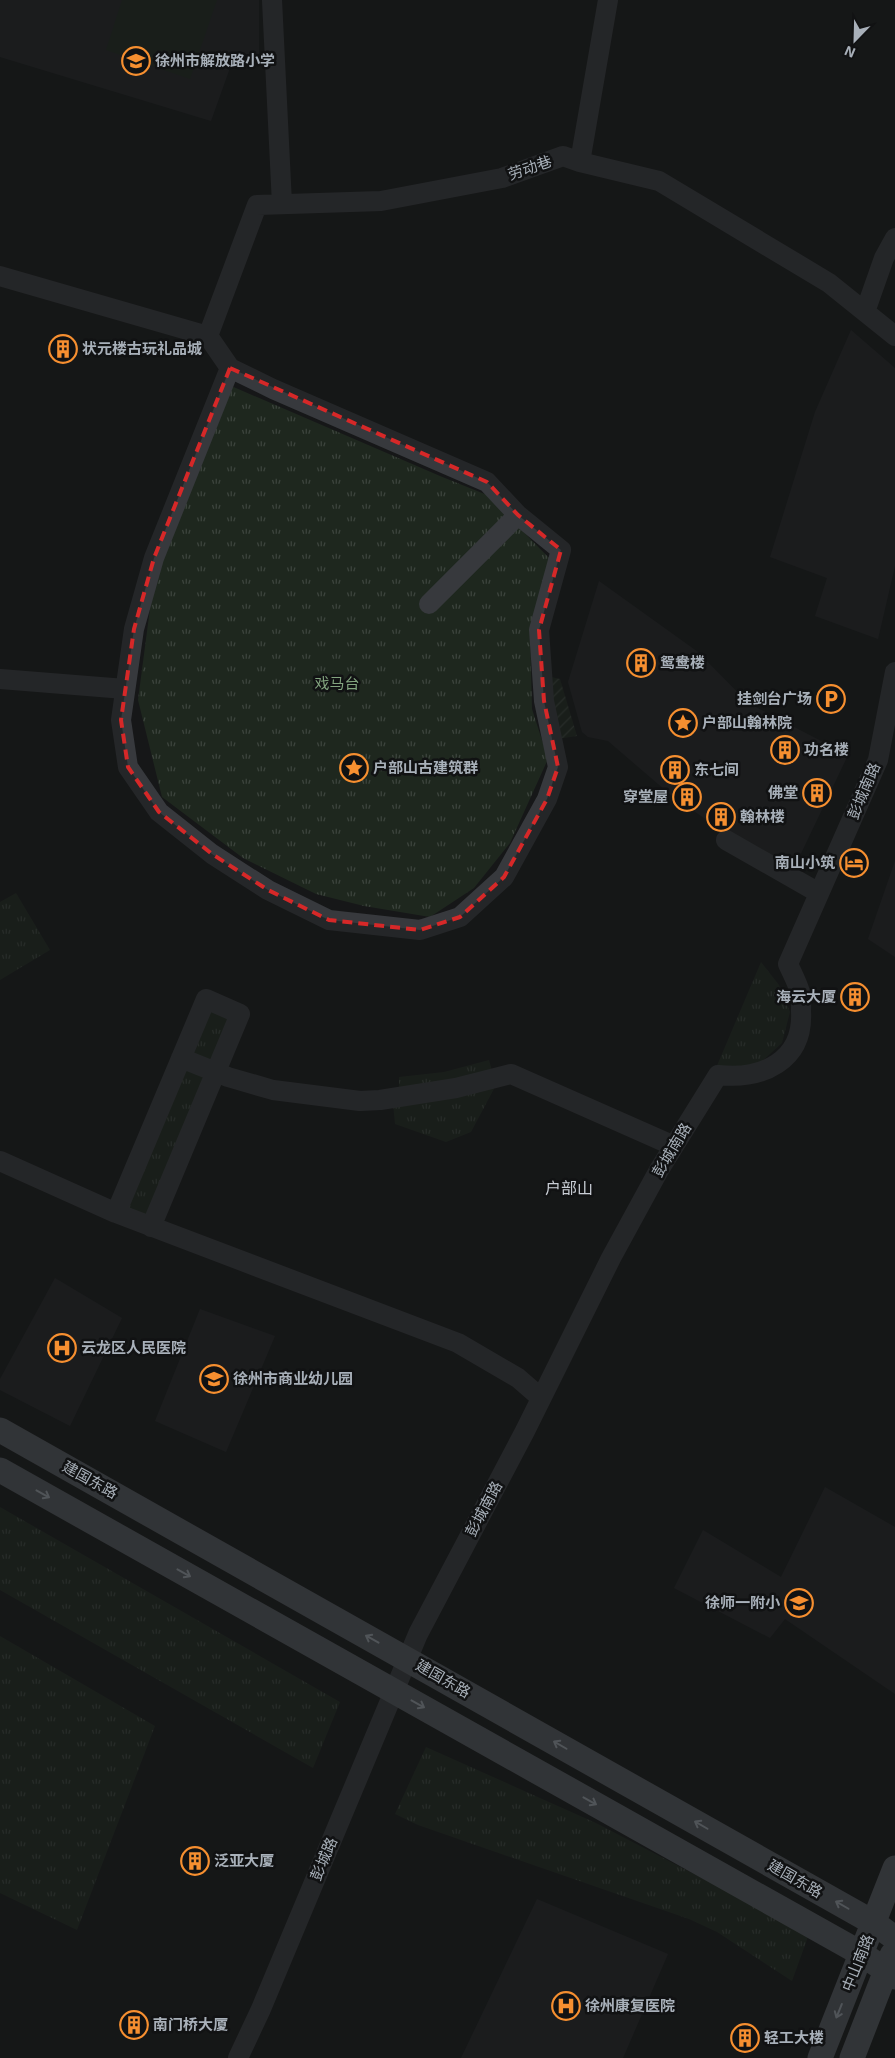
<svg xmlns="http://www.w3.org/2000/svg" width="895" height="2058" font-family="'Exo 2','Noto Sans SC',sans-serif">
<defs>
<pattern id="grass-tufts" width="24" height="20" patternUnits="userSpaceOnUse" patternTransform="scale(1.25)"><rect width="24" height="20" fill="#1e271e"/><path d="M3 7l-1-3M5 7V3M7 7l1-3M15 17l-1-3M17 17v-4M19 17l1-3" fill="none" stroke="#3c443d"/></pattern>
<pattern id="garden-furrows" width="10" height="10" patternUnits="userSpaceOnUse" patternTransform="scale(1.25)"><rect width="10" height="10" fill="#1e271e"/><path d="M-1 1l2-2M0 10L10 0M9 11l2-2" fill="none" stroke="#3c443d"/></pattern>
</defs>
<rect width="100%" height="100%" fill="#161718"/>
<!-- built -->
<path fill="#222325" d="M0 0H259V66L231 65 211 121 0 57Z
M851 330 895 368V566L878 639 815 616 827 578 770 557 815 412Z
M599 581 698 652 748 703 848 755 795 866 741 841 704 818 672 796 608 741 588 737 582 732 568 682Z
M895 861V957L868 939Z
M55 1278 122 1318 70 1426 0 1390V1379Z
M200 1309 275 1336 226 1452 155 1421Z
M825 1487 895 1527V1694L785 1619 770 1638 674 1588 703 1530 781 1577Z
M537 1899 668 1954 623 2058H461Z"/>
<!-- grass -->
<path fill="url(#grass-tufts)" d="M229 385 440 476 487 495 554 563 530 627 532 709 548 759 510 843 474 888 430 917 364 906 316 894 243 858 162 797 138 700 151 601 173 526Z
M16 893 50 950 0 980V902Z
M761 962 779 985 790 1012 782 1043 758 1065 716 1068Z
M206 999 240 1014 154 1221 119 1206Z
M489 1060 496 1085 471 1132 446 1142 395 1124 392 1093 399 1092V1077L444 1072Z
M0 1507 340 1702 313 1768 0 1590Z
M0 1636 155 1726 77 1930 0 1893Z
M426 1747 596 1823 809 1934 792 1981 717 1932 689 1919 418 1825 395 1814Z"/>
<!-- garden -->
<path fill="url(#garden-furrows)" d="M547 676 560 679 577 736 557 739Z"/>
<!-- pitch -->
<path fill="#1e271e" d="M122 0H217L190 79 106 50Z"/>
<g fill="none" stroke-linecap="round" stroke-linejoin="round">
<!-- minor -->
<path stroke="#37393d" stroke-width="20" d="M272 0 282 204
M580 162 608 0
M0 276 208 336 230 368 273 389 487 482 518 515 561 550 539 630 544 701 558 767 547 799 504 877 460 917 420 930 329 920 268 890 212 854 159 812 128 767 121 720 134 629 154 558 230 368
M865 312 884 258 895 238
M208 336 257 205 381 201 502 178 563 156 580 162 659 181 829 283 895 336
M429 604 518 515
M0 679 125 689
M726 840 819 893
M181 1058 228 1077 273 1090 360 1101 380 1100 456 1088 511 1074 674 1146
M0 1161 116 1213 458 1343 518 1378 541 1398
M116 1213 206 999 240 1014 151 1227
M238 2058 261 2009 418 1634 525 1431 611 1258 659 1170 718 1075C762 1080 804 1061 801 1011 801 1005 802 998 800 992 797 982 792 973 788 964L878 760 895 672"/>
<!-- major -->
<path stroke="#53575d" stroke-width="25" d="M0 1430 874 1923 895 1938
M0 1470 862 1954 895 1977
M820 2058 895 1868
M852 2058 892 1955"/>
</g>
<!-- one-way arrows -->
<defs><path id="oneway-shaft" d="M-6 0H5M1.5-3L5.5 0L1.5 3" fill="none" stroke-width="1.6" stroke-linecap="round" stroke-linejoin="round" transform="scale(1.25)"/></defs>
<g stroke="#979ea7">
<use href="#oneway-shaft" transform="translate(43 1494) rotate(29)"/>
<use href="#oneway-shaft" transform="translate(184 1573) rotate(29)"/>
<use href="#oneway-shaft" transform="translate(372 1639) rotate(-151)"/>
<use href="#oneway-shaft" transform="translate(418 1704) rotate(29)"/>
<use href="#oneway-shaft" transform="translate(560 1745) rotate(-150)"/>
<use href="#oneway-shaft" transform="translate(590 1801) rotate(29)"/>
<use href="#oneway-shaft" transform="translate(701 1825) rotate(-150)"/>
<use href="#oneway-shaft" transform="translate(842 1905) rotate(-150)"/>
<use href="#oneway-shaft" transform="translate(839 2011) rotate(112)"/>
</g>
<!-- marked area -->
<path d="M0 0H895V2058H0ZM230 368 487 482 518 515 561 550 539 630 544 701 558 767 547 799 504 877 460 917 420 930 329 920 268 890 212 854 159 812 128 767 121 720 134 629 154 558Z" fill="#161718" fill-opacity=".55" fill-rule="evenodd"/>
<path fill="none" stroke="#d62828" stroke-width="4" stroke-dasharray="10 6" stroke-linejoin="round" d="M230 368 487 482 518 515 561 550 539 630 544 701 558 767 547 799 504 877 460 917 420 930 329 920 268 890 212 854 159 812 128 767 121 720 134 629 154 558Z"/>
<!-- icons -->
<defs>
<symbol id="school-ring" viewBox="-11 -11 22 22"><circle r="9.5" fill="#111213" stroke="#f68f30" stroke-width="1.5"/><path d="M0-5L7-2L0 1L-7-2ZM-4 1L0 2.5L4 1V4Q0 6-4 4Z" fill="#f68f30"/></symbol>
<symbol id="building-ring" viewBox="-11 -11 22 22"><circle r="9.5" fill="#111213" stroke="#f68f30" stroke-width="1.5"/><path d="M-4-6H4V6H1V3H-1V6H-4ZM-2.5-4.3h1.7v1.8h-1.7ZM.8-4.3h1.7v1.8H.8ZM-2.5-1h1.7V.8h-1.7ZM.8-1h1.7V.8H.8Z" fill="#f68f30"/></symbol>
<symbol id="parking-ring" viewBox="-11 -11 22 22"><circle r="9.5" fill="#111213" stroke="#f68f30" stroke-width="1.5"/><path d="M-3.5-5.5H1a3.5 3.5 0 0 1 0 7H-1V5.5H-3.5ZM-1-3.4V-.6H.8a1.4 1.4 0 0 0 0-2.8Z" fill="#f68f30"/></symbol>
<symbol id="sight-ring" viewBox="-11 -11 22 22"><circle r="9.5" fill="#111213" stroke="#f68f30" stroke-width="1.5"/><path d="M0-6L1.8-2.2L6-1.7L2.9 1.2L3.7 5.4L0 3.3L-3.7 5.4L-2.9 1.2L-6-1.7L-1.8-2.2Z" fill="#f68f30"/></symbol>
<symbol id="hotel-ring" viewBox="-11 -11 22 22"><circle r="9.5" fill="#111213" stroke="#f68f30" stroke-width="1.5"/><path d="M-6-4.5h1.5V1H6V5H4.5V3h-9V5H-6ZM-4 0a1.8 1.8 0 1 1 3.6 0ZM.5 0V-2.5h3Q6-2.5 6 0Z" fill="#f68f30"/></symbol>
<symbol id="hospital-ring" viewBox="-11 -11 22 22"><circle r="9.5" fill="#111213" stroke="#f68f30" stroke-width="1.5"/><path d="M-5-5h3v3.5h4V-5h3V5h-3V1.5h-4V5h-3Z" fill="#f68f30"/></symbol>
</defs>
<g fill-rule="evenodd">
<use href="#school-ring" x="120" y="45" width="32" height="32"/>
<use href="#building-ring" x="47" y="333" width="32" height="32"/>
<use href="#building-ring" x="625" y="647" width="32" height="32"/>
<use href="#parking-ring" x="815" y="683" width="32" height="32"/>
<use href="#sight-ring" x="667" y="707" width="32" height="32"/>
<use href="#building-ring" x="769" y="734" width="32" height="32"/>
<use href="#sight-ring" x="338" y="752" width="32" height="32"/>
<use href="#building-ring" x="659" y="754" width="32" height="32"/>
<use href="#building-ring" x="801" y="777" width="32" height="32"/>
<use href="#building-ring" x="671" y="781" width="32" height="32"/>
<use href="#building-ring" x="705" y="801" width="32" height="32"/>
<use href="#hotel-ring" x="838" y="847" width="32" height="32"/>
<use href="#building-ring" x="839" y="981" width="32" height="32"/>
<use href="#hospital-ring" x="46" y="1332" width="32" height="32"/>
<use href="#school-ring" x="198" y="1363" width="32" height="32"/>
<use href="#school-ring" x="783" y="1587" width="32" height="32"/>
<use href="#building-ring" x="179" y="1845" width="32" height="32"/>
<use href="#hospital-ring" x="550" y="1990" width="32" height="32"/>
<use href="#building-ring" x="118" y="2009" width="32" height="32"/>
<use href="#building-ring" x="729" y="2022" width="32" height="32"/>
</g>
<g text-anchor="middle" stroke-width="5" stroke-linejoin="round" paint-order="stroke">
<!-- poi labels -->
<g font-size="15" font-weight="bold" fill="#a8b0b9" stroke="#111213" text-anchor="start">
<text x="155" y="66">徐州市解放路小学</text>
<text x="82" y="354">状元楼古玩礼品城</text>
<text x="660" y="668">鸳鸯楼</text>
<text x="812" y="704" text-anchor="end">挂剑台广场</text>
<text x="702" y="728">户部山翰林院</text>
<text x="804" y="755">功名楼</text>
<text x="373" y="773">户部山古建筑群</text>
<text x="694" y="775">东七间</text>
<text x="798" y="798" text-anchor="end">佛堂</text>
<text x="668" y="802" text-anchor="end">穿堂屋</text>
<text x="740" y="822">翰林楼</text>
<text x="835" y="868" text-anchor="end">南山小筑</text>
<text x="836" y="1002" text-anchor="end">海云大厦</text>
<text x="81" y="1353">云龙区人民医院</text>
<text x="233" y="1384">徐州市商业幼儿园</text>
<text x="780" y="1608" text-anchor="end">徐师一附小</text>
<text x="214" y="1866">泛亚大厦</text>
<text x="585" y="2011">徐州康复医院</text>
<text x="153" y="2030">南门桥大厦</text>
<text x="764" y="2043">轻工大楼</text>
</g>
<!-- street labels -->
<g font-size="15" fill="#a8b0b9" stroke="#111213">
<text transform="translate(530 168) rotate(-19)" y="5">劳动巷</text>
<text transform="translate(864 791) rotate(-67)" y="5">彭城南路</text>
<text transform="translate(672 1150) rotate(-59)" y="5">彭城南路</text>
<text transform="translate(90 1480) rotate(29)" y="5">建国东路</text>
<text transform="translate(484 1509) rotate(-62)" y="5">彭城南路</text>
<text transform="translate(443 1679) rotate(30)" y="5">建国东路</text>
<text transform="translate(324 1859) rotate(-67)" y="5">彭城路</text>
<text transform="translate(795 1879) rotate(30)" y="5">建国东路</text>
<text transform="translate(858 1963) rotate(-68)" y="5">中山南路</text>
</g>
<!-- park labels -->
<g font-size="15" fill="#83a47f" stroke="#111213">
<text x="337" y="689">戏马台</text>
</g>
<!-- neighbourhood labels -->
<g font-size="16" fill="#c9ced5" stroke="#111213">
<text x="569" y="1194">户部山</text>
</g>
</g>
<!-- north arrow -->
<g transform="translate(855 40) rotate(203)" stroke="#111213" stroke-width="4" paint-order="stroke">
<path d="M0-4L9 19L0 12L-9 19Z" fill="#a8b0b9"/>
<text y="-8" font-size="14" font-weight="bold" text-anchor="middle" fill="#a8b0b9">N</text>
</g>
</svg>
